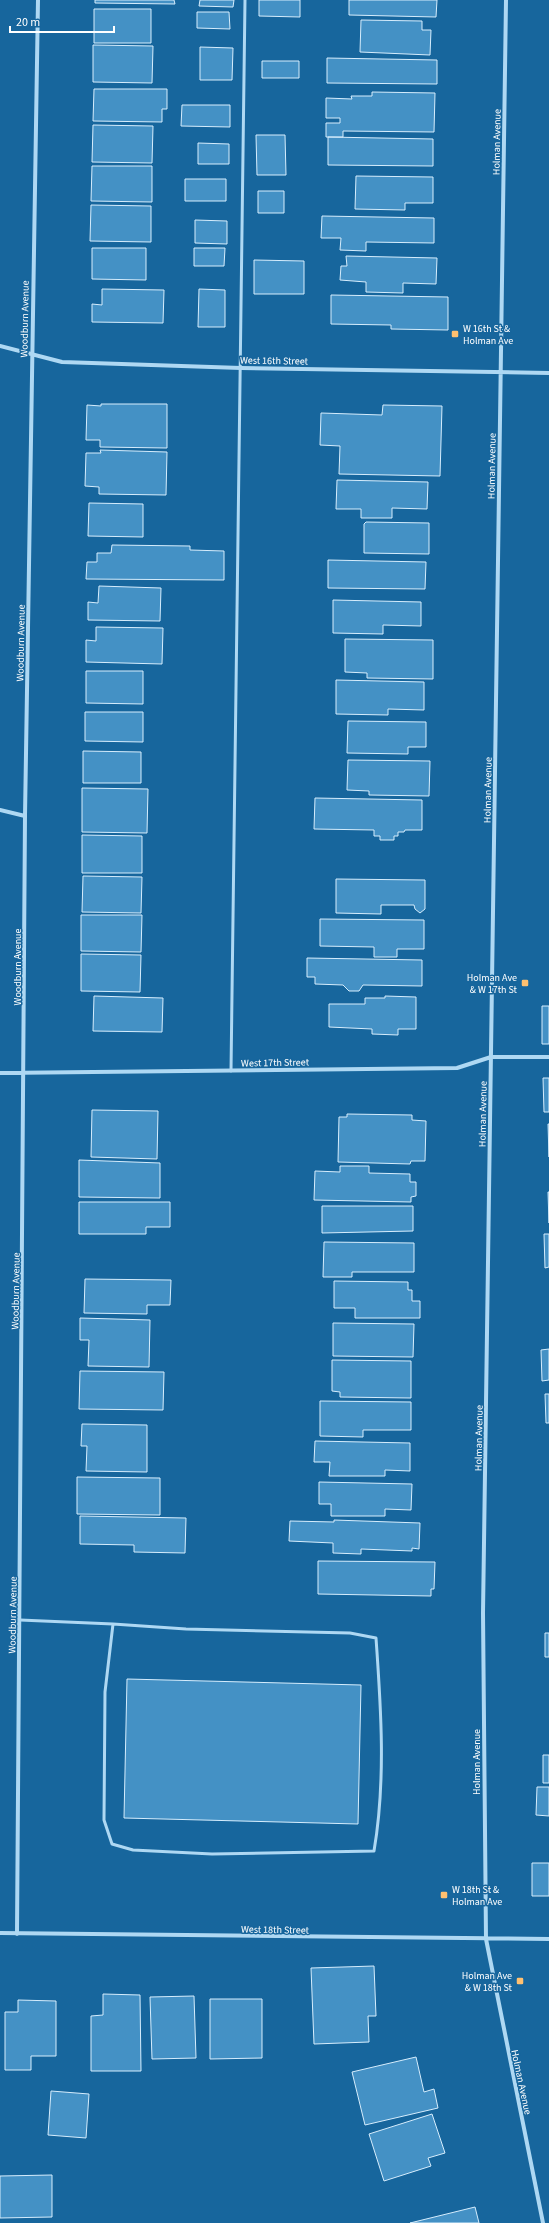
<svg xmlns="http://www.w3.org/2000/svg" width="549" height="2223" font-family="'Source Sans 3',sans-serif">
<rect width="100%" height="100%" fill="#17669d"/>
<!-- building -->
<path fill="#4491c5" stroke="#d6edfd" d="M95 0H174L175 4 95 3Z
M200 0H234L233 7 199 6Z
M259 0H300V17L259 16Z
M349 0H437L436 17 349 15Z
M94 9H151V43H94Z
M197 12H229L230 29 197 28Z
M361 20 422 21V30H431L430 55 360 52Z
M93 45 153 46 152 83 93 82Z
M200 47 233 48 232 80H200Z
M327 58 437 60V84L327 83Z
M262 61H299V78H262Z
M94 89H167V109H162V122L93 121Z
M372 92 435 93 434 132 343 131V137H326V123H340V118H326V98L352 99 351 96H372Z
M182 105H230V127L181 126Z
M93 125 153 126 152 163 92 162Z
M256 135H285L286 175H257Z
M328 137 433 139V166L328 165Z
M198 143 229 144V164H198Z
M92 166H152V202L91 201Z
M356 176 433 177V203H405V210L355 209Z
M185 179H226V201H185Z
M258 191H284V213H258Z
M91 205 151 206V242L90 241Z
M322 216 434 218V243L366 242V251L340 250 341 238H321Z
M195 220 227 221V244L195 243Z
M92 248H146V280L92 279Z
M194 248H225L224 266H194Z
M346 256 437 258 436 284 403 283V293L366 292V282L340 280 341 266H347Z
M254 260 304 261V294H254Z
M102 289 164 290 163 323 92 322V304L102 305Z
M199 289 225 290V327H198Z
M331 295 448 297V330L391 329V325L331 324Z
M101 404H167V448L100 447V440H86L87 405 101 406Z
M383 405 442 406 440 476 339 474 340 446 320 445 321 413 382 415Z
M100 450 167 452 166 495 99 494V487L85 486 86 453H101Z
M337 480 428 482 427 509 392 508V518H361V509H336Z
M89 503 143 504V537L88 536Z
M366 522 429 523V554L364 553V524Z
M112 545 190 546V550L224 551V580L86 579 87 562H97V553H111Z
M328 560 426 562 425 589 328 588Z
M99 586 161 588 160 621 88 620V602L98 603Z
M333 600 421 602V626L383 625V634L333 633Z
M96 627 163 628 162 664 86 662V640L96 641Z
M345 639 433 640V679L367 678V673L345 672Z
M86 671H143V704L86 703Z
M336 680 424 682V710L388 709V715L336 714Z
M85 712H143V742L85 741Z
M348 721 426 722V747H408V754L347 753Z
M83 751 141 752V783H83Z
M348 760 430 761 429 796 369 795V791L347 790Z
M82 788 148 789 147 833 82 832Z
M315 798 422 800V830H405L404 832H398V836H394V840H380V836H374V830L314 829Z
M82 835 142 836V873H82Z
M83 876 142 877 141 913 82 912Z
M336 879 425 880V909L420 913 415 909 414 905H381V914L336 913Z
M81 915H142L141 952 81 951Z
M320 919 424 920V949H397V957H374V947L320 946Z
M81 954 141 955 140 992 81 991Z
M307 958 422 960V986L363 985 359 991H349L343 985 315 984V977H307Z
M94 996 163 998 162 1032 93 1031Z
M385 996 416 997V1029H398V1035L372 1034V1029L329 1027V1004H365V998H385Z
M542 1006H549V1044H542Z
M543 1078H549V1112H544Z
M92 1110 158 1111 157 1159 91 1157Z
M347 1114 412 1115V1120L426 1121 425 1161H411L410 1164 338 1162 339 1117H347Z
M548 1124H549V1157Z
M79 1160 160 1163V1198L79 1197Z
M340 1166H369V1173L410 1174V1182H416V1196L411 1197V1202L314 1200 315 1171 340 1172Z
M548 1192H549V1223Z
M79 1202H170V1227H146V1234H79Z
M322 1206H413V1231L322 1233Z
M544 1234H549V1267L545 1268Z
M324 1242 414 1243V1272H352V1277H323Z
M85 1279 171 1280 170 1305H147V1314L84 1313Z
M334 1281 408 1282V1290H412V1301H420V1318H355V1308H334Z
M80 1318 150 1320 149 1367 88 1366 89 1340H80Z
M333 1323 414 1324 413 1357 333 1356Z
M549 1349V1380L542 1381 541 1350Z
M332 1360 411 1361V1398L340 1397V1392L332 1391Z
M80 1371 164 1372 163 1410 79 1409Z
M545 1394H549V1423H546Z
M320 1401 411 1402V1430H363V1437L320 1436Z
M82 1424 147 1425V1472L86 1471 87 1446H81Z
M315 1441 410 1443V1471L385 1470V1476H329L330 1462H314Z
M77 1477 160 1478V1515L77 1514Z
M319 1482 412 1484 411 1510 385 1509V1516H331V1504H319Z
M80 1516 186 1518 185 1553 134 1552V1545L80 1544Z
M334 1520 420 1523 419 1549 412 1548V1551L361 1549V1554L333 1553V1543L289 1541 290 1521 334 1522Z
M318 1561 435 1562 434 1589H431V1596L318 1594Z
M545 1633H549V1657H545Z
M127 1679 361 1685 358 1824 124 1818Z
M543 1755H549V1783H543Z
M537 1787H549V1816L536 1815Z
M532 1863H549V1896H532Z
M374 1966 376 2016H368L369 2042 314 2044 311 1968Z
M103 1994 140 1995 141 2071H91V2016L103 2015Z
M194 1996 196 2058 152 2059 150 1997Z
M210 1999H262V2058L210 2059Z
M18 2000 56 2001V2056H31V2070H5V2012H18Z
M416 2057 424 2092 434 2089 438 2108 365 2125 352 2072Z
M51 2091 89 2094 86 2138 48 2135Z
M432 2114 445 2153 428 2158 431 2166 384 2181 369 2134Z
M52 2175V2217L0 2218V2176Z
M475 2207 479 2223H410Z"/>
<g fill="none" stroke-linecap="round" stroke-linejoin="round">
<!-- lane -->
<path stroke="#aed8f3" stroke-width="3" d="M231 1071 245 0
M20 1620 113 1624
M113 1624 186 1629 350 1633 376 1638C381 1708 386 1781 374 1851L212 1854 133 1850 112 1844 104 1820 105 1692Z"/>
<!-- street -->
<path stroke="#aed8f3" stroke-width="4" d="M506 0 483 1613 486 1939 543 2223
M0 346 62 362 241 368 549 373
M0 810 25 816
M0 1073 457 1068 491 1057H549
M0 1933 549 1939
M17 1934 25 816 38 0"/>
</g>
<!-- markers -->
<g fill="#ffc070" stroke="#17669d" stroke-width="1.5">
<rect x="451" y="330" width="8" height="8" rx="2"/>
<rect x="521" y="979" width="8" height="8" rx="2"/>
<rect x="440" y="1891" width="8" height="8" rx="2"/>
<rect x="516" y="1977" width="8" height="8" rx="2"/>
</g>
<g text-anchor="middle" stroke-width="3" stroke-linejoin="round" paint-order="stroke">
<!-- street labels -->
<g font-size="10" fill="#fff" stroke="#17669d">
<text transform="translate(496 142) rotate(-89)" y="4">Holman Avenue</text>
<text transform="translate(24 319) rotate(-89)" y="4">Woodburn Avenue</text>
<text transform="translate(274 360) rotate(1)" y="4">West 16th Street</text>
<text transform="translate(491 466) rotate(-89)" y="4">Holman Avenue</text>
<text transform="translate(20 643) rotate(-89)" y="4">Woodburn Avenue</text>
<text transform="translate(487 790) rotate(-89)" y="4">Holman Avenue</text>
<text transform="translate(17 967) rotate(-90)" y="4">Woodburn Avenue</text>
<text transform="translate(275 1062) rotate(-1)" y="4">West 17th Street</text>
<text transform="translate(482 1114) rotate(-89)" y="4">Holman Avenue</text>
<text transform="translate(15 1291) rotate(-89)" y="4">Woodburn Avenue</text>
<text transform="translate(478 1438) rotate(-89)" y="4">Holman Avenue</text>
<text transform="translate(12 1615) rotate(-89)" y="4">Woodburn Avenue</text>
<text transform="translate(476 1762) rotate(-90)" y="4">Holman Avenue</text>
<text transform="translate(275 1929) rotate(1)" y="4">West 18th Street</text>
<text transform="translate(522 2082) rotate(78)" y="4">Holman Avenue</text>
</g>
<!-- poi labels -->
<g font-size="10" fill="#fff" stroke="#17669d" text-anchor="start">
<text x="463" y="332">W 16th St &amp;<tspan x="463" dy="12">Holman Ave</tspan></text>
<text x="517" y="981" text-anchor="end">Holman Ave<tspan x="517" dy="12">&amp; W 17th St</tspan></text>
<text x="452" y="1893">W 18th St &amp;<tspan x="452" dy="12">Holman Ave</tspan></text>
<text x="512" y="1979" text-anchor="end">Holman Ave<tspan x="512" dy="12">&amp; W 18th St</tspan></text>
</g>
</g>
<!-- scale -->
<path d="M10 26v6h104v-6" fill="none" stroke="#ffffff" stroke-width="2"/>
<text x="16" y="26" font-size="12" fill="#ffffff" stroke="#17669d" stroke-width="3" paint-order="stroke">20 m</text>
</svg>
